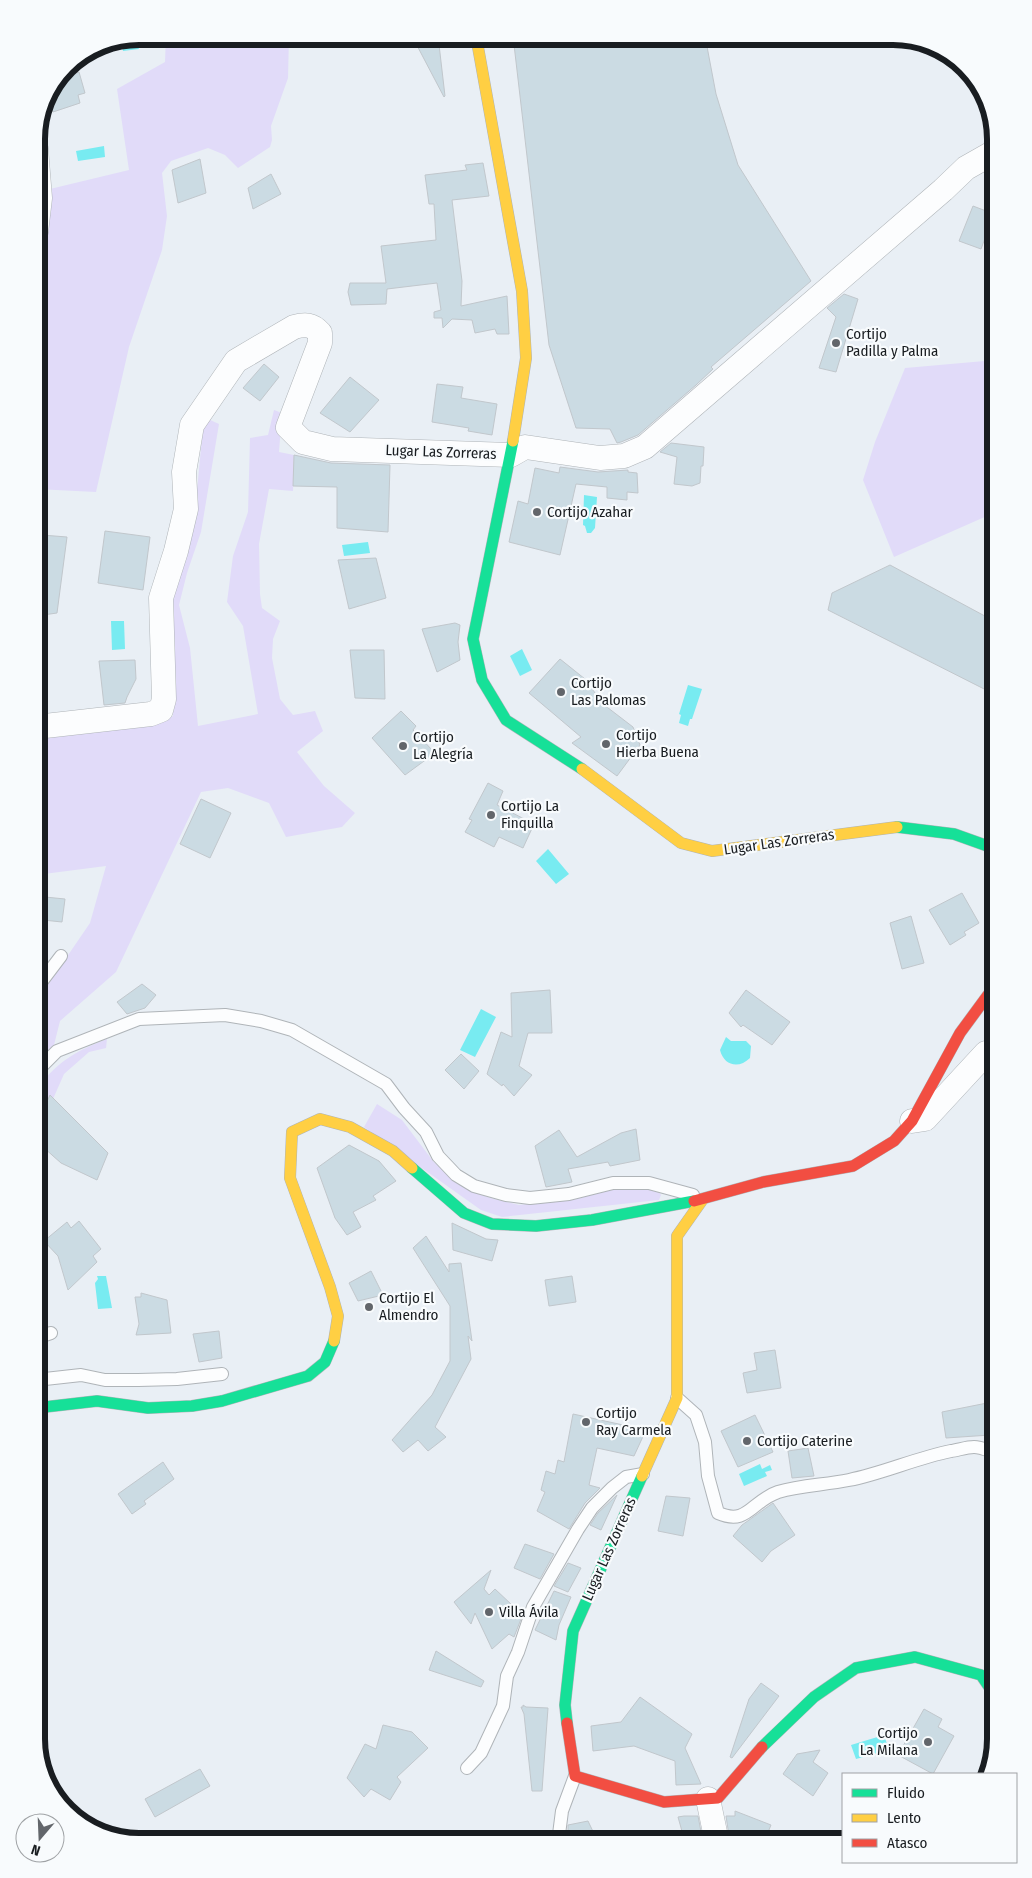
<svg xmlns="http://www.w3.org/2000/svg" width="1032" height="1878" font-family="'Fira Sans Condensed',sans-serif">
<rect width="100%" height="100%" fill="#e9eff5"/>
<!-- green -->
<path fill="#e1dbf9" d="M166 36H289L288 78 271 126 272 140 270 147 238 168 225 155 208 148 171 161 162 173 167 216 162 250 129 347 96 492 36 489V274L45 242 50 189 129 170 117 89 165 62Z
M996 360V512L894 557 863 480 875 442 905 368Z
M274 410 282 413 279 452 294 455 293 491 269 489 259 544 260 594 262 608 280 621 273 639 272 658 280 699 293 715 315 711 323 731 297 752 324 786 355 813 342 827 286 837 269 803 228 788 201 792 116 972 60 1021 53 1049 36 1062V1002L90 923 106 866 36 875V736L151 725 173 716 172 604 196 501 203 427 208 419 219 424 201 532 187 573 179 605 190 648 198 726 258 714 243 626 227 602 233 556 248 512 250 438 268 435Z
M107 1039 106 1048 89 1052 64 1074 53 1099H45L43 1081C63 1058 79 1050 107 1039Z
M377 1104 402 1120 433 1161 450 1178 470 1191 494 1199 519 1205 570 1199 614 1187H646L658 1191 661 1195 659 1200 502 1217 481 1210 364 1127Z"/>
<!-- water -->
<path fill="#78ebf1" d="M137 37 139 49 123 51 121 40Z
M104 146 105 157 78 161 76 151Z
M584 495 597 497 595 528 591 533H587L585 526 583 525Z
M368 542 370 553 344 556 342 545Z
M111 621H124L125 649 112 650Z
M522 649 532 670 520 676 510 656Z
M688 685 702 689 692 719H690L688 726 679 723 681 715 679 714Z
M548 849 569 874 556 884 536 861Z
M481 1009 496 1017 475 1057 460 1050Z
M726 1037 731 1041H746L751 1046 750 1058C739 1069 724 1066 720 1050Z
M97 1276H106L112 1308 98 1309 95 1283 98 1279Z
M760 1464 762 1469 770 1465 772 1470 765 1472 767 1476 744 1486 739 1474Z
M884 1735 889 1750 856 1759 851 1745Z"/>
<!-- building -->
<path fill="#cbdbe3" stroke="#c1c7cc" d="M412 36H438L445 96 444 97Z
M513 36H705L716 94 738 165 811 281 711 367 713 369 696 385 638 435 621 442 617 443 610 429 576 428 549 345Z
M66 67 69 75 79 72 85 93 78 95 80 103 53 112 48 94Z
M200 159 206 193 178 203 172 170Z
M483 163 489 196 452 200 462 281 461 306 507 296 509 334H497L495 329 475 333 472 320 452 319 443 328 442 318H434V312L441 310 437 283 387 289 386 304 351 305 348 292 350 283H386L381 246 436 240 434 204H429L425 175 467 170 465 165Z
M271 174 281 194 253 209 248 188Z
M973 206 994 214 981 249 959 241Z
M844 294 858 299 836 372 819 368 836 317 827 308Z
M264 364 279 377 260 401 243 388Z
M350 377 379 400 350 432 320 413Z
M437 384 463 387 461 398 497 404 492 435 468 431 469 428 432 422Z
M671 443 704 447 703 466H701L700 483 692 486 674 484 677 457 660 452Z
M294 455 331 463 390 465 388 532 337 528V487L293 486Z
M560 467 598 472 628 470V472L637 473 638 493 627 492V500L607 498V487L576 484 560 555 509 542 518 501 528 504 535 468 559 473Z
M105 531 150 537 143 590 98 583Z
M42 535 67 537 57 613 36 616V582Z
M376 558 386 598 349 609 338 560Z
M890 565 996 622V695L828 610 832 593Z
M455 623 460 625 458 642 460 660 437 672 422 629Z
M350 650H384L385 699 355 698Z
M560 659 585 679 603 704 633 727 640 745 617 776 572 743 581 737 529 693Z
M135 660 136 679 127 697 125 703 104 705 99 661Z
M401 711 416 726 413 730 435 753 405 775 372 738Z
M488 783 503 791 497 805 534 824 523 848 499 837 494 847 465 832 472 820 469 819Z
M201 799 231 813 210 858 180 844Z
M962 893 979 923 964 932 966 935 950 945 929 910Z
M45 897 65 899 62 922 43 920Z
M911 916 924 963 902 969 890 923Z
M142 984 156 995 145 1008 127 1014 117 1002Z
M550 990 552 1033H528L519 1066 532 1075 514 1096 503 1084 502 1086 487 1074 501 1032 512 1037 511 993Z
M746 990 790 1022 772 1045 743 1025 741 1027 729 1013Z
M461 1054 479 1071 464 1089 445 1070Z
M50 1095 108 1153 97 1180 61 1163 43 1147 36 1136V1125Z
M636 1129 640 1160 610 1166 608 1162 568 1169 572 1182 546 1187 535 1146 559 1130 577 1157 621 1133Z
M349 1145 379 1161 396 1181 373 1196 376 1200 353 1212 361 1227 347 1235 335 1218 317 1168Z
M79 1221 101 1249 93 1256 97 1262 68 1290 58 1256 44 1241 67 1222 71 1228Z
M452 1223 486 1239 498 1240 492 1261 453 1250Z
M426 1236 449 1272V1264L461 1263 472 1341 468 1336 471 1359 435 1427 446 1437 428 1451 418 1440 403 1452 392 1440 432 1395 450 1361V1306L413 1248Z
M371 1271 383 1295 358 1301 349 1283Z
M572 1276 576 1302 549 1306 545 1280Z
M141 1293 167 1300 171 1333 136 1335 139 1324 135 1297H141Z
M219 1331 222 1358 199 1362 193 1334Z
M775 1350 781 1388 747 1393 743 1373 757 1370 754 1353Z
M987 1403 990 1435 946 1438 942 1412Z
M573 1414 646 1430 634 1456 597 1448 589 1485 600 1488 585 1503 569 1529 537 1511 545 1492 541 1490 546 1471 555 1474 558 1460 564 1462Z
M755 1415 773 1452 738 1467 721 1431Z
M808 1448 814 1476 792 1478 788 1451Z
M163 1462 174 1479 144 1501 146 1504 132 1514 118 1494Z
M617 1495 601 1530 590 1525 598 1513Z
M666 1496 690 1498 683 1536 658 1531Z
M773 1503 795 1535 771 1551 762 1562 733 1536 742 1525Z
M525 1544 554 1554 540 1579 514 1568Z
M568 1563 581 1568 568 1592 554 1586Z
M491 1570 484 1589 489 1595 495 1589 512 1605 521 1619 514 1637 509 1634 492 1649 475 1613 471 1624 454 1602Z
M554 1591 571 1597 559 1625 556 1640 535 1630Z
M436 1651 484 1681 481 1687 429 1670Z
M761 1683 779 1696 732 1758 730 1757 749 1699Z
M640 1697 692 1734 685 1748 701 1784 676 1785 675 1761 634 1746 593 1751 591 1726 621 1722Z
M523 1705 526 1707 548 1708 542 1791H532L524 1714 521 1707H523Z
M924 1709 942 1719 938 1727 954 1736 933 1774 898 1755Z
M383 1725 412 1732 428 1748 397 1777 401 1782 390 1800 371 1789 364 1797 347 1778 365 1744 376 1749Z
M820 1750 813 1762 828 1773 813 1796 783 1774 797 1754Z
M200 1769 210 1786 155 1817 145 1799Z
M735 1811 771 1825 764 1842H730L726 1816H735Z
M684 1816H698L703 1842H685L678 1817Z
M588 1821 598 1842H568V1825Z"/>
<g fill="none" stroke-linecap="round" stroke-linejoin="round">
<defs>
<path id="lane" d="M36 989 61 956
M36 1073 42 1066 57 1051 139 1019 225 1015 261 1021 292 1030 386 1084 404 1108 426 1132 438 1156 456 1175 474 1186 506 1195 530 1198 569 1194 613 1183H649L693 1195
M36 1338 51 1333
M36 1380 81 1375 105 1380H138L177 1379 222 1374
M677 1398 696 1415 705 1442 708 1476 718 1513C748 1526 751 1501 778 1492 801 1485 825 1485 849 1480 884 1473 916 1458 951 1451 958 1450 967 1447 974 1447 981 1447 989 1451 996 1453
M467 1768 481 1753 503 1706 507 1676 518 1652 533 1607 578 1529 592 1508 612 1488 626 1477 643 1474
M558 1842 562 1811 575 1776"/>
<path id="street" d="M36 232 40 198 36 149
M36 727 151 714 161 710 164 699 161 598 176 551 186 509 184 472 192 425 236 361 294 327C305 324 312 324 320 333V343L288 427 303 442 332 449 511 455 525 447 600 458 624 456 645 447 943 190 966 168 996 151
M912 1121 925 1119 986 1053 996 1051
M708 1799 717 1842"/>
<path id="fast" d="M513 441 473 639 482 680 506 720 582 769
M897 827 954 834 996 849
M412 1168 464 1213 492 1224 536 1226 592 1220 694 1201
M36 1408 97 1401 148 1408 192 1406 222 1401 308 1376 325 1362 334 1341
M567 1723 565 1705 573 1631 642 1476
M762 1747 814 1697 856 1668 915 1657 981 1675 996 1697"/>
<path id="slow" d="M476 36 522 291 526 358 513 441
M582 769 681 843 712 851 897 827
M334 1341 338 1316 330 1287 290 1178 292 1132 320 1119 350 1127 393 1151 412 1168
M642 1476 677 1398V1236L703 1199"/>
<path id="jam" d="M694 1201 763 1182 853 1166 894 1141 912 1121 960 1033 996 984
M567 1723 575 1776 664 1802 718 1798 762 1747"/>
</defs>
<!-- lane casing -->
<use href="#lane" stroke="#afb4b8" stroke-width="14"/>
<!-- street casing -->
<use href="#street" stroke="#afb4b8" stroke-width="25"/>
<!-- fast casing -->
<use href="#fast" stroke="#afb4b8" stroke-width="12"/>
<!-- slow casing -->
<use href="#slow" stroke="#afb4b8" stroke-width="12"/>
<!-- jam casing -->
<use href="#jam" stroke="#afb4b8" stroke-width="12"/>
<!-- lane -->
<use href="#lane" stroke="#fcfdfe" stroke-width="12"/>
<!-- street -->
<use href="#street" stroke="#fcfdfe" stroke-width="24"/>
<!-- fast -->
<use href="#fast" stroke="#16e098" stroke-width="11"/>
<!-- slow -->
<use href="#slow" stroke="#ffcf43" stroke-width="11"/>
<!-- jam -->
<use href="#jam" stroke="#f24e42" stroke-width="11"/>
</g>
<!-- markers -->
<g fill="#62666b" stroke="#f8fbfd" stroke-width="2">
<circle cx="836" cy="343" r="5"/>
<circle cx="537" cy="512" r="5"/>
<circle cx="561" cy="692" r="5"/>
<circle cx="606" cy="744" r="5"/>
<circle cx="403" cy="746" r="5"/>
<circle cx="491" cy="815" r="5"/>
<circle cx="369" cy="1307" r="5"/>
<circle cx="586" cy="1422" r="5"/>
<circle cx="747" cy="1441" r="5"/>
<circle cx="489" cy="1612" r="5"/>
<circle cx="928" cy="1742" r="5"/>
</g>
<g text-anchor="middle" stroke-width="4.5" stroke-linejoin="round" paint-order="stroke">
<!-- poi labels -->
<g font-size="15" fill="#191d21" stroke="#f8fbfd" text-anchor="start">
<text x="846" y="339">Cortijo<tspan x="846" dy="17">Padilla y Palma</tspan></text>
<text x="547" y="517">Cortijo Azahar</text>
<text x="571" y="688">Cortijo<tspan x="571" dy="17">Las Palomas</tspan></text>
<text x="616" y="740">Cortijo<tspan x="616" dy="17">Hierba Buena</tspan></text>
<text x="413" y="742">Cortijo<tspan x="413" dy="17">La Alegría</tspan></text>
<text x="501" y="811">Cortijo La<tspan x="501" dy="17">Finquilla</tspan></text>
<text x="379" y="1303">Cortijo El<tspan x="379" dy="17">Almendro</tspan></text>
<text x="596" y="1418">Cortijo<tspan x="596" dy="17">Ray Carmela</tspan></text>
<text x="757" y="1446">Cortijo Caterine</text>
<text x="499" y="1617">Villa Ávila</text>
<text x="918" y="1738" text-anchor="end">Cortijo<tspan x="918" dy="17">La Milana</tspan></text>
</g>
<!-- street labels -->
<g font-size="15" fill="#191d21" stroke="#f8fbfd">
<text transform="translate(441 452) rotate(2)" y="5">Lugar Las Zorreras</text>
<text transform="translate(779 842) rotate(-8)" y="5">Lugar Las Zorreras</text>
<text transform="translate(609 1549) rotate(-66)" y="5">Lugar Las Zorreras</text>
</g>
</g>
<!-- crop -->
<path d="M0 0H1032V1878H0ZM139 45H893A94 94 0 0 1 987 139V1739A94 94 0 0 1 893 1833H139A94 94 0 0 1 45 1739V139A94 94 0 0 1 139 45Z" fill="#f8fbfd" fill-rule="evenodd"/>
<path fill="none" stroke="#191d21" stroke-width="6" d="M139 45H893A94 94 0 0 1 987 139V1739A94 94 0 0 1 893 1833H139A94 94 0 0 1 45 1739V139A94 94 0 0 1 139 45Z"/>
<!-- legend -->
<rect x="842" y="1773" width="175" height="90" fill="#f8fbfd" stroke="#9fa2a5"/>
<rect x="852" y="1789" width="25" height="8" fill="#16e098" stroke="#9fa2a5"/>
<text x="887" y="1798" font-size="15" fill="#191d21">Fluido</text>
<rect x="852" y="1814" width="25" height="8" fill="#ffcf43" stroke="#9fa2a5"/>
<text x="887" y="1823" font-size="15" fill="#191d21">Lento</text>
<rect x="852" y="1839" width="25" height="8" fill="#f24e42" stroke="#9fa2a5"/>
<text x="887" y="1848" font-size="15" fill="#191d21">Atasco</text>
<!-- north arrow -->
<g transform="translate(40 1838) rotate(199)"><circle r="24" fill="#f8fbfd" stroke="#9fa2a5"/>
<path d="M0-4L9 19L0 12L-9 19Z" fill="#62666b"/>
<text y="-8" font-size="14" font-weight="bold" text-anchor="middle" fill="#191d21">N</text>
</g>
</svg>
